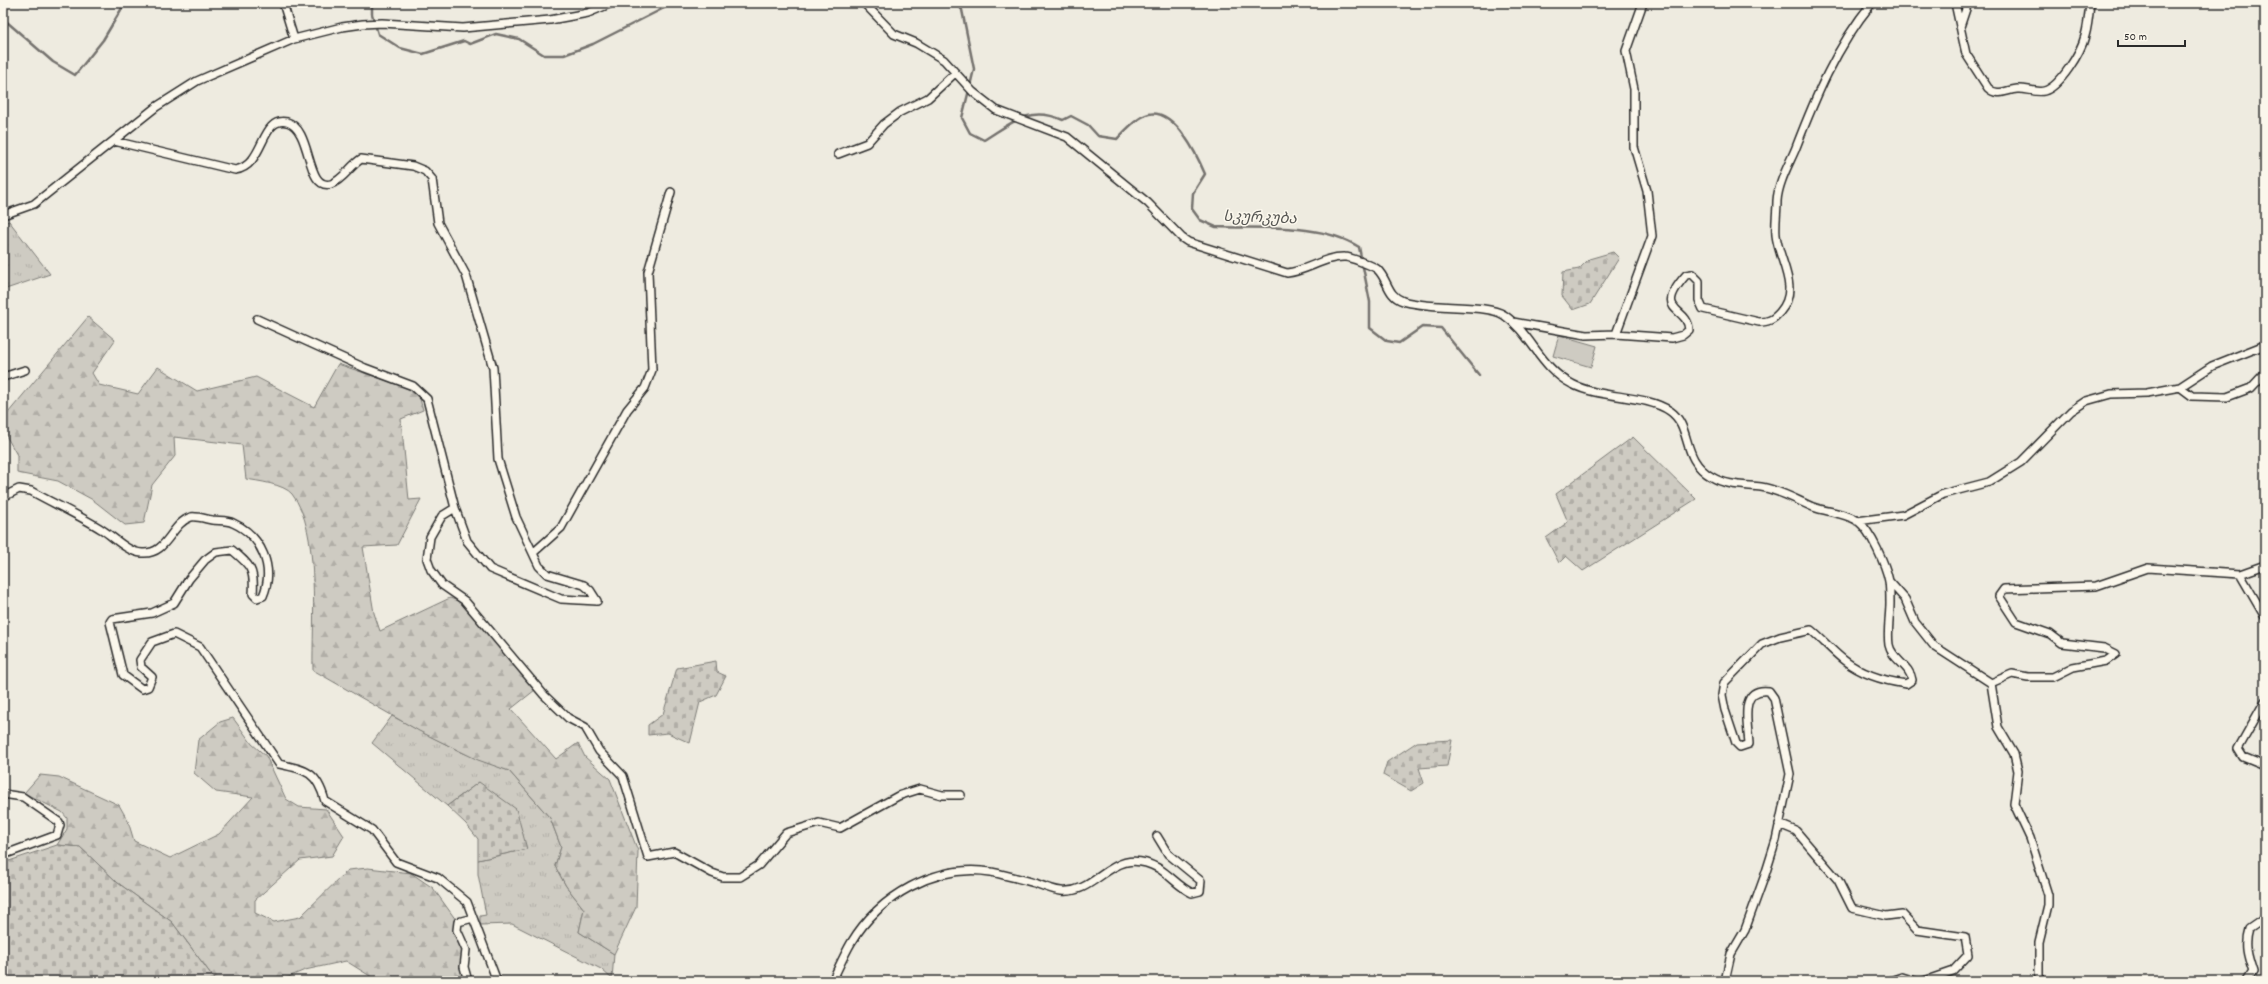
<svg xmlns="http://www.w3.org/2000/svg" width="2268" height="984" font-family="Dekko,'Noto Sans Georgian',sans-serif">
<defs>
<pattern id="grass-tufts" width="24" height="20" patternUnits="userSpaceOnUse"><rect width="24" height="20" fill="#cecbc2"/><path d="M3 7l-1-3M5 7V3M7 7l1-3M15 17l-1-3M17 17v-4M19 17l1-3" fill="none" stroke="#b1aea7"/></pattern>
<pattern id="forest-firs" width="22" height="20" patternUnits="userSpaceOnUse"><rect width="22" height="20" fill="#cecbc2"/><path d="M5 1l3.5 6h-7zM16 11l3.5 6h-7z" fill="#b1aea7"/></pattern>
<pattern id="cemetery-stones" width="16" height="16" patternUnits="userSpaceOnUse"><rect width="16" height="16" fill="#cecbc2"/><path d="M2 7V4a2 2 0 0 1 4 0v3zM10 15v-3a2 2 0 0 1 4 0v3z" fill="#b1aea7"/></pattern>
</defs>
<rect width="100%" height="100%" fill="#eeebe0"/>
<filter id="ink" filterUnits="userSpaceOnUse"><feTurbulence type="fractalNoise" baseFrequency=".025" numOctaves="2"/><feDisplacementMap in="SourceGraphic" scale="8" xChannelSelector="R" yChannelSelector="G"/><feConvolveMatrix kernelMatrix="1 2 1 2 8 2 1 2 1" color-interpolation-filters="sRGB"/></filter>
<g filter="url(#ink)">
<!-- grass -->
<path fill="url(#grass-tufts)" stroke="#7c7b76" d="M9 221 50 274 3 290V223Z
M392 716 461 752 509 771 550 818 561 847 555 866 566 886 584 909 579 932 614 954 612 979 601 969 512 924 480 925V916L486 915 478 874V860L527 849 479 782 447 806 372 743Z"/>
<!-- forest -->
<path fill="url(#forest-firs)" stroke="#7c7b76" d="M88 317 115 340 92 373 99 385 138 394 158 367 197 391 256 377 314 407 338 364 414 390 420 399 423 410 401 419 409 500 421 499 397 545 363 547 374 613 380 631 450 598 463 603 535 690 511 709 556 759 578 743 585 757 610 779 638 851 636 907 614 954 579 932 584 909 566 886 555 866 561 847 550 818 509 771 478 760 419 731 313 670C312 623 321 531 292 494 284 484 257 481 246 479L242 445 174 437 175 456 152 485 144 523 125 525 93 500 58 481 17 473V455L4 432 3 419Z
M233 718 252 744 266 756 286 799 299 807 326 809 344 836 332 856 300 860 255 900V913L274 922 300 917 348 870 368 868 411 873 433 888 456 920 455 935 464 949 465 981H378L346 961 305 970 279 981H216L172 922 118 883 80 847 57 845 67 829V818L62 812 24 793 40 775 59 777 119 805 128 821 134 841 170 858 219 834 253 797 216 792 194 773 198 740 220 722Z"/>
<!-- cemetery -->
<path fill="url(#cemetery-stones)" stroke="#7c7b76" d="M1613 252 1619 258 1590 304 1573 310 1562 296 1563 272 1579 269 1589 259Z
M1633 437 1696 499 1583 571 1566 556 1559 563 1546 538 1568 522 1556 494Z
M716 661 717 672 726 676 716 695 700 702 690 743 668 733 648 735V725L663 714 677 668Z
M1452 740 1447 766 1419 768 1424 783 1411 791 1383 775 1387 762 1417 742Z
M479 782 516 809 527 849 478 860V839L466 824 447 806Z
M57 845 80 847 118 883 172 922 216 981H3V863Z"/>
<!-- pitch -->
<path fill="#cecbc2" stroke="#7c7b76" d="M1559 335 1597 346 1591 367 1553 356Z"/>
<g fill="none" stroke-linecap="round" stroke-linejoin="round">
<!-- stream -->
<path stroke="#74726e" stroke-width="2.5" d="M372 3V14L378 34 400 48 423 54 464 41 470 44 496 34 519 39 544 55H564L593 44 674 3
M957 3 962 10 974 69 970 86
M3 22H7L53 62 75 75 103 40 125 3
M969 90 962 118 970 133 984 140C1012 123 1029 105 1063 120L1071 116 1088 125 1098 136 1117 139C1125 131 1137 117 1149 114 1175 109 1197 155 1205 174L1193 193 1192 209 1200 220 1216 227C1261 229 1320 222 1359 247L1370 302V328L1387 341 1399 343 1422 327 1441 328 1479 375"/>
<defs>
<path id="street" d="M283 3 294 39
M864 3 894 34 916 43 944 60 973 92 996 110 1067 137 1148 203 1182 238 1188 242 1287 273C1307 271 1325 256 1345 257 1350 257 1373 266 1377 269 1388 279 1387 296 1403 301 1429 310 1486 303 1504 315 1531 333 1540 368 1572 384 1600 399 1645 394 1670 411 1693 427 1680 459 1712 477 1727 486 1745 485 1761 487 1780 490 1796 500 1813 507 1827 512 1846 513 1858 521 1871 531 1886 566 1889 581 1890 588 1890 596 1890 603 1890 616 1887 632 1889 645 1892 660 1910 665 1912 680L1906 684C1885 681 1862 674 1845 661 1833 652 1823 640 1811 630L1780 637 1762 644 1724 683 1722 695 1725 710 1736 743 1740 747 1749 744C1748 724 1738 687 1769 691L1774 698 1790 774 1776 840 1765 875 1745 930 1731 954 1725 981
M1955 3 1966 54 1988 88C1997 97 2006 90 2017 89 2026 88 2036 93 2044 91 2060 87 2081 52 2085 36 2088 26 2089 14 2090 3
M1960 27 1968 3
M114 141 235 170C265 166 260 116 287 122 313 129 305 191 331 184 343 180 350 166 361 159L413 166 425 171 432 179 438 223 466 275 493 368 498 459 516 517 539 566 547 574 584 585 590 590 597 601
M838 154 867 143 884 124 900 112 928 98 955 73
M3 215 34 204 156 107 197 81 294 39 342 27 363 24 382 23 463 28 550 20 588 13 612 3
M257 319 365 368 413 386 427 399 455 508 467 541 490 569 561 599 597 601
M1513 322 1586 335 1616 334 1672 338 1683 335 1689 330C1688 305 1652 314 1686 275L1692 274 1699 281V300L1703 309 1759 322C1768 322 1773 320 1780 312 1801 288 1779 262 1776 235 1775 224 1777 212 1777 201 1778 184 1788 166 1795 150 1815 98 1836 47 1872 3
M1616 334 1652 236 1647 191 1634 147V89L1626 51 1643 3
M3 377 25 370
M2180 387 2192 396 2227 397 2251 388 2265 373
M3 497 19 489 31 491C54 504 79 515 101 529 113 536 127 552 142 553 168 555 170 524 191 517 197 516 206 519 212 520 219 521 227 520 233 523 262 536 275 568 263 596L257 598 253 594C255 569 250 565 232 550L216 552 205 560 189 579 174 603 152 613 112 619 110 622 123 675 142 689 148 687 152 677 141 667 140 660 152 642 174 634 200 647 279 764C307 770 317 772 325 801L372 830 396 862 438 878 467 902 497 981
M455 508 442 516 430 537 427 559 431 570 442 585 465 601 544 695 568 718 585 727 599 751 623 776 648 857 674 852 712 873 723 877H740L759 865 786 833 819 823 840 828 898 796 920 789 942 795H961
M1857 521 1903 515 1943 494 1989 482 2021 462 2071 411 2086 401 2111 394 2147 393 2180 387 2212 366 2265 345
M533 553 561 528 627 410 645 388 652 370 648 272 671 192
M2240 574 2265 565
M1889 581 1905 599 1915 622 1934 646 1991 683 2012 674 2028 677H2053L2073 667 2106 661 2116 654 2104 648 2062 643 2050 634 2016 622 1999 596 2004 589 2096 586 2148 568 2240 574 2265 617
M1991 683 1998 727 2014 754 2018 771 2014 804 2030 838 2048 895V905L2039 942V981
M2265 701 2238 749 2243 757 2265 766
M3 794 23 797 59 822 60 825 57 835 3 855
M1779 824 1796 831 1838 880 1852 908 1886 916 1902 914 1917 930 1965 937 1968 955 1953 971 1924 981
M468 981 464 967 466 950 457 930 458 922 473 918
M832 981C838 969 844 955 851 943 879 896 936 863 991 872 1006 875 1020 879 1035 883 1043 886 1053 890 1061 891 1099 895 1112 843 1158 868 1170 875 1179 887 1192 893L1200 891 1201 881 1168 854 1157 836
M1890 981 1902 977 1915 981
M2246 981 2253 971C2248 956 2244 945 2249 929L2265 918"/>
</defs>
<!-- street casing -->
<use href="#street" stroke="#2b2b2b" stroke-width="10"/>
<!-- street -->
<use href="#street" stroke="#fbf7ec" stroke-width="7"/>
</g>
</g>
<g text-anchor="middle" stroke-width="3" stroke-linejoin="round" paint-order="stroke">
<!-- water labels -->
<g font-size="15" font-style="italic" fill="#555552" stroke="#fbf7ec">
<text transform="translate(1260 217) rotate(2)" y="5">სკურკუბა</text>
</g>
</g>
<!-- margin -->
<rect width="2268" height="984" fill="none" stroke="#fbf7ec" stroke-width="16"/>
<rect x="8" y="8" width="2252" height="968" fill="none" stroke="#2b2b2b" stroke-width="1.5" filter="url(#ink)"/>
<!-- scale -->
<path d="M2118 40v6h67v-6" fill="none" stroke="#2b2b2b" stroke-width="2"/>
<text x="2124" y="40" font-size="12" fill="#2b2b2b" stroke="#fbf7ec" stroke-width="3" paint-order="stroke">50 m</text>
</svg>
